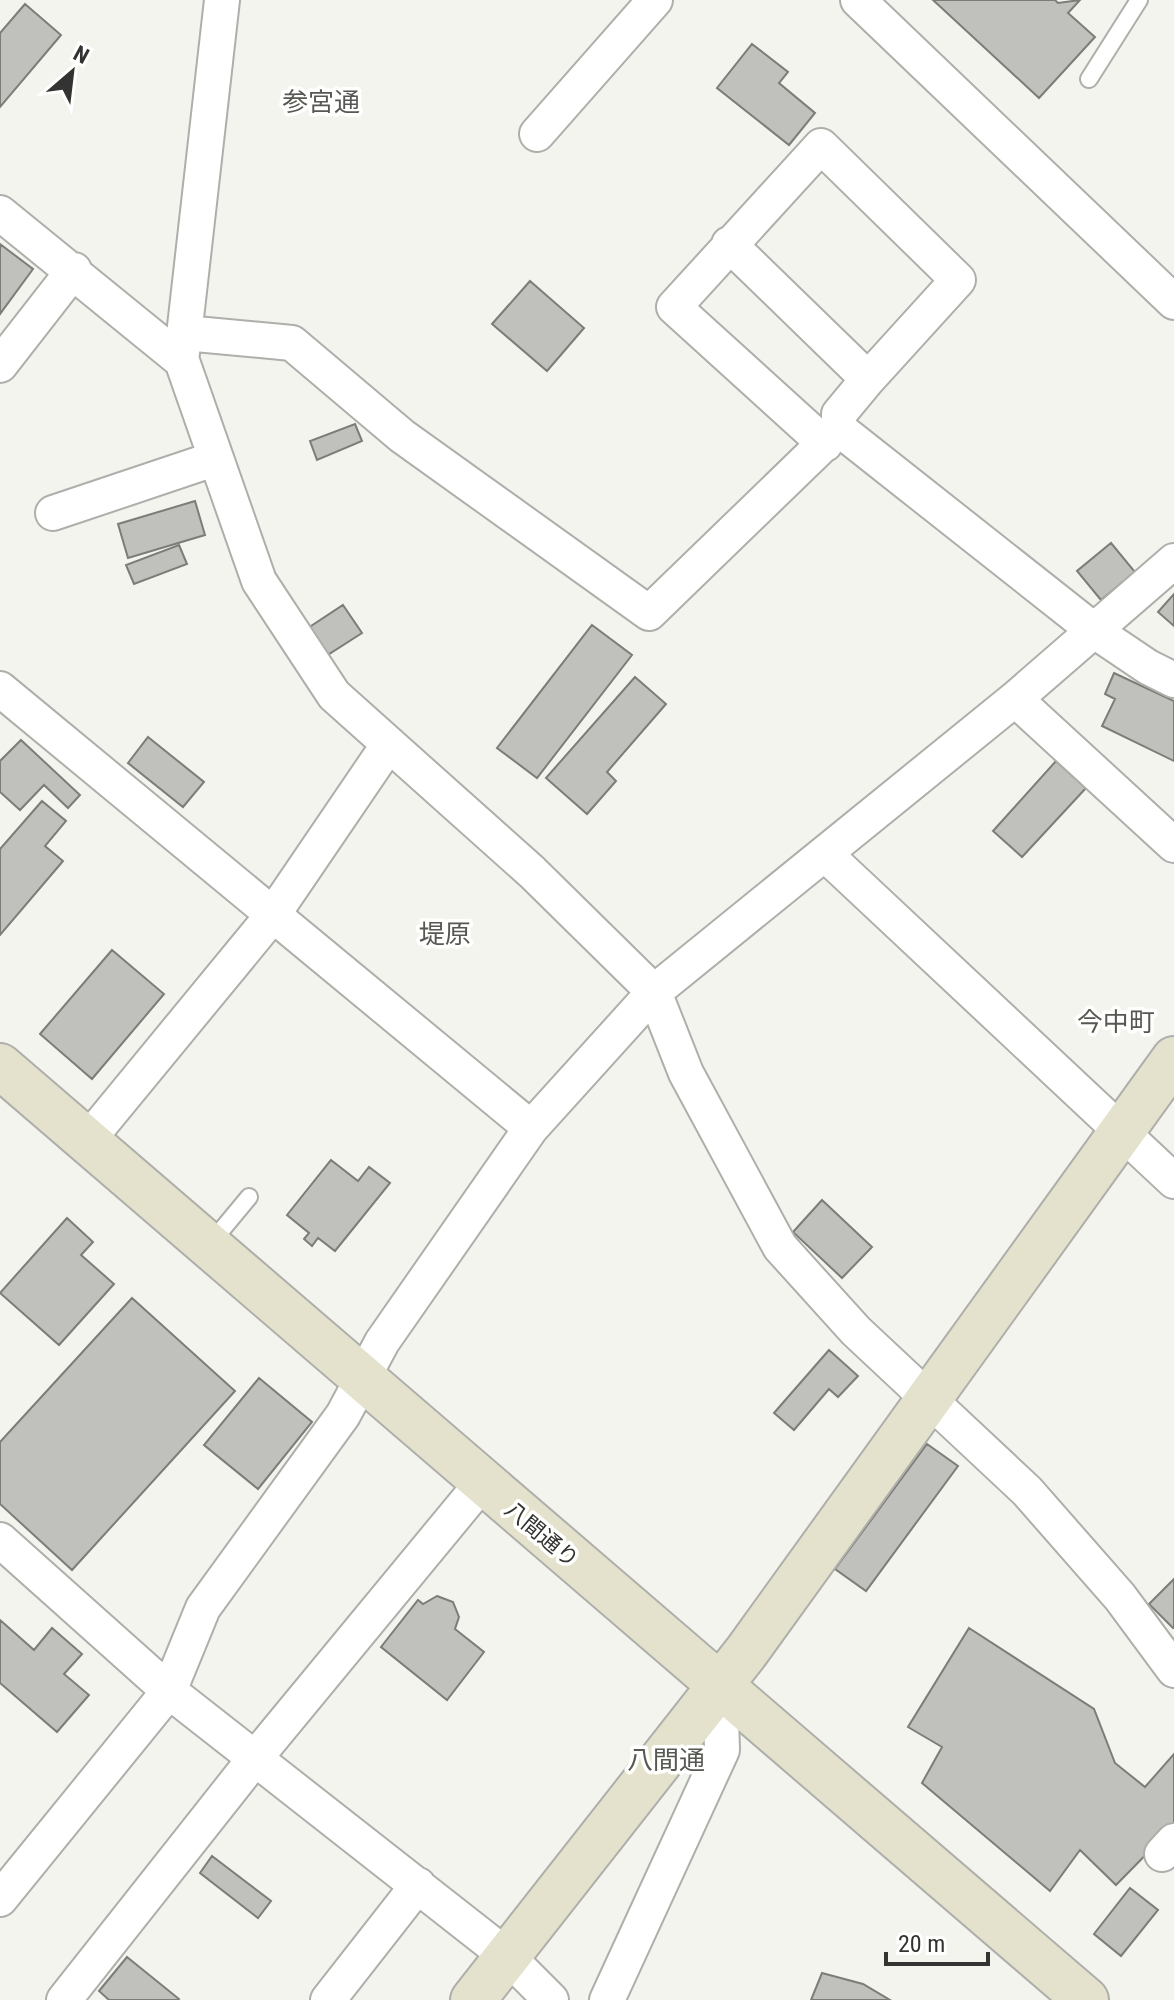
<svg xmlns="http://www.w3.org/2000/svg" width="1174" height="2000" font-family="'Roboto Condensed','Noto Sans JP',sans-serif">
<rect width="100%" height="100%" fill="#f4f4ef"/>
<!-- building -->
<path fill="#c0c0bc" stroke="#7c7c78" stroke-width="2" d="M933 0H1055L1058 3 1080 0 1068 13 1095 37 1039 98Z
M25 4 61 35 0 107V33Z
M752 44 788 72 779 83 815 113 789 145 717 88Z
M0 244 33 269 0 314Z
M530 281 584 328 547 371 492 324Z
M355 424 362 441 317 460 310 441Z
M195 501 205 535 128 558 118 524Z
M1111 543 1135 572 1101 600 1077 571Z
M179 545 187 564 134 584 126 565Z
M1174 594V626L1158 612Z
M343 605 362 633 326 656 308 628Z
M592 625 632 655 537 778 497 748Z
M1114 673 1174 701V761L1102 726 1115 699 1105 694Z
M635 677 666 704 607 772 616 781 587 814 546 778Z
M148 737 204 782 183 807 128 763Z
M21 740 80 795 68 808 44 785 20 810 0 792V761Z
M1056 761 1086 788 1022 857 993 831Z
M42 801 66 821 45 846 63 861 0 935V849Z
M112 950 164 994 92 1079 40 1034Z
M331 1160 358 1181 369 1167 390 1183 335 1251 318 1238 312 1246 304 1239 309 1233 287 1215Z
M822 1200 872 1247 842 1278 793 1232Z
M67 1218 93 1242 81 1255 114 1284 59 1345 0 1293Z
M132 1298 235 1391 72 1570 0 1504V1442Z
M829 1350 858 1376 838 1397 829 1389 794 1430 774 1413Z
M259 1378 312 1422 258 1489 204 1445Z
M927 1444 958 1466 866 1591 835 1569Z
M1174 1579V1628H1173L1149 1604Z
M437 1596 453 1602 459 1617 455 1629 484 1652 447 1700 381 1647 418 1600 423 1604Z
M0 1620 34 1650 52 1628 82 1654 64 1674 89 1695 57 1732 0 1683Z
M969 1628 1094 1709 1115 1763 1145 1787 1174 1754V1826L1116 1885 1080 1850 1050 1891 922 1783 942 1747 908 1727Z
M212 1856 271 1901 258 1918 200 1873Z
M1130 1888 1158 1910 1121 1956 1094 1934Z
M127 1957 179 1999 178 2000H109L99 1991Z
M822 1973 863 1984 890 2000H811Z"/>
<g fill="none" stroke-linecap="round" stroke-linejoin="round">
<defs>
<path id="lane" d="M1089 79 1139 0
M210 1244 249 1197"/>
<path id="street" d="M858 0 1174 302
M537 134 655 0
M0 213 182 361 259 581 334 695 532 872 654 992 686 1073 780 1247 856 1331 1027 1491 1120 1597 1174 1670
M729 244 868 379
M185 333 292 343 402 436 649 613 839 429 1096 632 1148 667 1174 680
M182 353 222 0
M0 365 74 270
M825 444 674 307 821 146 958 280 868 379 839 414V429
M53 513 214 459
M0 689 531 1128
M1015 699 1174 845
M825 854 1174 1181
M87 1141 272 916 389 744
M0 1540 169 1691 507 1956 551 2000
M1162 1854 1174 1841
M0 1899 169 1691 203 1608 343 1415 382 1342 531 1128 654 992 1015 699 1174 561
M64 2000 256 1757 482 1483
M328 2000 418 1885
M607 2000 722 1750 720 1685"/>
<path id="secondary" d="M0 1066 1086 2000
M473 2000 747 1651 1174 1059"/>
</defs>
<!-- lane casing -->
<use href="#lane" stroke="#aeaeaa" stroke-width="20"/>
<!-- street casing -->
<use href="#street" stroke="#aeaeaa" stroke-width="38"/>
<!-- secondary casing -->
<use href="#secondary" stroke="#aeaeaa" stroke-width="48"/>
<!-- lane -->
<use href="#lane" stroke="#fff" stroke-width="16"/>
<!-- street -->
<use href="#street" stroke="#fff" stroke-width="34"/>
<!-- secondary -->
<use href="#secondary" stroke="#e4e2cd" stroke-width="44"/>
</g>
<g text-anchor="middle" stroke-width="7" stroke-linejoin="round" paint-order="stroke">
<!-- street labels -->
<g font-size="22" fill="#333331" stroke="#fffffe">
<text transform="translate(542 1534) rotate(40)" y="8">八間通り</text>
</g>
<!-- quarter labels -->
<g font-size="26" fill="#575753" stroke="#fffffe">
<text x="321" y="111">参宮通</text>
<text x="445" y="943">堤原</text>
<text x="1116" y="1031">今中町</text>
<text x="666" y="1769">八間通</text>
</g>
</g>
<!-- north arrow -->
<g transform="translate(72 72) rotate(28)" stroke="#fffffe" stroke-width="6" paint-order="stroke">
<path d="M0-6L14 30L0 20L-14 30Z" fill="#333331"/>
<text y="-12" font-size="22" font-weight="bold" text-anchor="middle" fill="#333331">N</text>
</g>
<!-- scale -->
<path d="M886 1952v12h102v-12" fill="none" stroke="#333331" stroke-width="4"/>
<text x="898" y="1952" font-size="24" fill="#333331" stroke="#fffffe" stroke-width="6" paint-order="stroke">20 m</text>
</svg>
